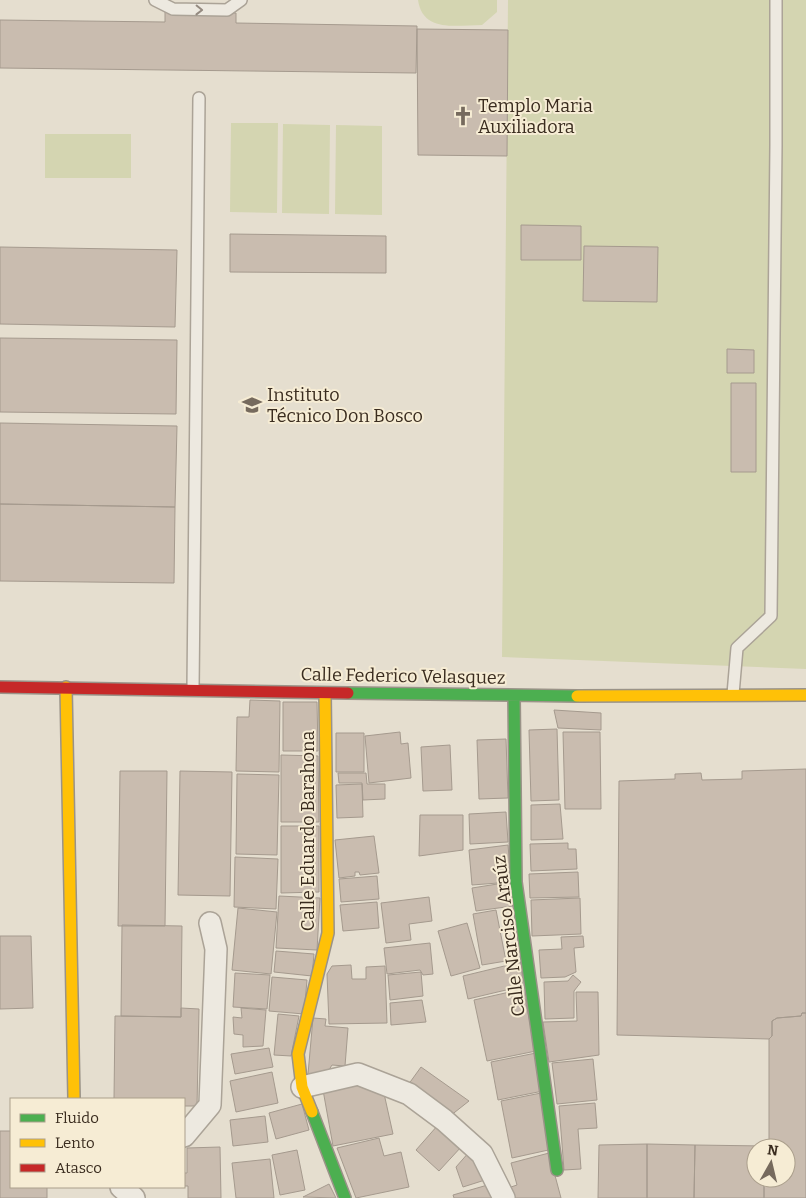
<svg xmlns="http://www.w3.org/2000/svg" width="806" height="1198" font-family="Bitter,serif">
<rect width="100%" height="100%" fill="#e5decf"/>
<!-- green -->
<path fill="#d4d5b1" d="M418 0H497V12L482 25C456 25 423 33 418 0Z
M508 0H806V669L502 657Z
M231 123H278L277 213 230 212Z
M283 124 330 125 329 214 282 213Z
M336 125 382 126V215L335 214Z
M45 134H131V178H45Z"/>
<!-- building -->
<path fill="#c9bcaf" stroke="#a59a8e" d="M165 12 236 13V23L417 26 416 73 0 68V20L165 22Z
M417 29 508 30 507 156 418 155Z
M521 225 581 226V260H521Z
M230 234 386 236V273L230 272Z
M584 246 658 247 657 302 583 301Z
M0 247 177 250 175 327 0 324Z
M0 338 177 340 176 414 0 412Z
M727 349 754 350V373H727Z
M731 383H756V472H731Z
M0 423 177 426 175 507 0 504Z
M0 504 175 507 174 583 0 581Z
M250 700 280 701 279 772 236 771 237 717H249Z
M283 702H317L318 751H283Z
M554 710 601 713V730L558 728Z
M557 729 559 800 531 801 529 730Z
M400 732 401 744 408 743 411 778 369 783 365 736Z
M563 732H600L601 809H565Z
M336 733H364V772H336Z
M506 739 508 798 479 799 477 740Z
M450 745 452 790 423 791 421 747Z
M281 755 318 756 319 822H281Z
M806 769V1013H802L801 1016 777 1018 772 1021V1036L769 1039 617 1035 619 781 675 779V774L701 773 702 780 742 779V771Z
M120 771H167L165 926H118Z
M180 771 232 772 230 896 178 895Z
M338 773H366L367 784H385V799L363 800 362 783H339Z
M237 774 279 775 277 855 236 854Z
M362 784 363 817 337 818 336 785Z
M560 804 563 839 531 840V805Z
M506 812 508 842 470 844 469 814Z
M420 815H463V850L419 856Z
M281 826H319V892L281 893Z
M374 836 379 873 360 875 359 872H355V876L339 878 335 840Z
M568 843V849H576L577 869 531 871 530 844Z
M508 845 511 882 472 885 469 850Z
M235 857 278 859 276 909 234 907Z
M578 872 579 897 530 898 529 874Z
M377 876 379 899 341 902 339 879Z
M510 882 513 906 476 911 472 888Z
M279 896 320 898 317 950 276 948Z
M429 897 432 921 409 924 411 940 386 943 381 903Z
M580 898 581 934 532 936 531 900Z
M377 902 379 928 343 931 340 905Z
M238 908 277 912 271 974 232 970Z
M496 910 506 961 482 965 473 914Z
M467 923 480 968 451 976 438 931Z
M122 925 182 926 181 1017 121 1016Z
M0 936H31L33 1008 0 1009Z
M583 936 584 947 574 948 576 972 565 977 541 978 539 950 562 949 561 937Z
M430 943 433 974 423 975 420 970 387 974 384 948Z
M276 951 314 954 312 976 274 972Z
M521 962 523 986 468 999 463 976Z
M351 965 352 979H366V967L385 966 387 1023 329 1024 327 974 332 966Z
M421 972 423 996 390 1000 388 975Z
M235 973 270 975 267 1009 233 1007Z
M573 975 581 982 574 991V1018L545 1019 544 982 568 981Z
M272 977 307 980 304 1014 269 1011Z
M523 989 536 1051 487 1061 474 1000Z
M576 992H598L599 1055 549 1062 543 1022 577 1021Z
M422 1000 426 1022 391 1025 390 1003Z
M181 1008 199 1009 197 1106H184V1099H114L115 1016 181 1017Z
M241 1008 266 1010 263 1046 243 1047V1035L234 1034 233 1017 242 1018Z
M802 1013H806V1198H764V1178H786V1148H764V1146H769V1039L772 1036V1021L777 1018 801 1016Z
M278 1014 299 1016 291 1056 274 1055Z
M313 1018 326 1019 325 1026 348 1028 345 1066 332 1065 325 1076 308 1074Z
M269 1048 273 1067 235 1074 231 1054Z
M536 1053 543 1091 498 1100 491 1062Z
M593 1059 597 1100 557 1104 552 1063Z
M421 1067 469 1101 450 1116 408 1085Z
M272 1072 278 1103 236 1112 230 1081Z
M362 1080 364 1088 383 1089 393 1134 333 1146 323 1090Z
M541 1093 553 1149 512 1158 501 1101Z
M595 1103 597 1128 578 1129 581 1169 564 1170 559 1106Z
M302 1104 309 1130 276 1139 269 1113Z
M265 1116 268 1142 233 1146 230 1120Z
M438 1125 462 1146 439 1171 416 1150Z
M0 1131H11V1187H47V1198H0Z
M379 1138 384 1156 401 1152 409 1187 356 1198 337 1148Z
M647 1144 695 1145 694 1198H647Z
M647 1144V1198H598L599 1145Z
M695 1145 764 1146V1148H756V1178H764V1198H694Z
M220 1147 221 1198H188V1186H184V1173H187V1148Z
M297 1150 305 1190 280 1195 272 1155Z
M470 1151 485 1180 463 1187 456 1167Z
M549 1153 561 1198H510L508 1188 517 1185 511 1163Z
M270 1159 274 1198H236L232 1163Z
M329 1184 336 1198 303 1197Z
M491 1184 495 1198H454L453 1195Z"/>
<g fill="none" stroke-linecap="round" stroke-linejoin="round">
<defs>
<path id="lane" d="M155 0 173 9 227 10 241 0
M193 689 199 98
M733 694 737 648 771 616 776 145V0"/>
<path id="street" d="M302 1087 358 1074 409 1094 444 1120 482 1154 504 1198
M184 1136 210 1105 216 949 210 923
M121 1187 134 1198"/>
<path id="fast" d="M348 693 577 696
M514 696 516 882 557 1170
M312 1112 345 1198"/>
<path id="slow" d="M66 687 74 1099
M577 696 806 695
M312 1112 302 1087 298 1054 328 933 325 693"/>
<path id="jam" d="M0 687 348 693"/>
</defs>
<!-- lane casing -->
<use href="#lane" stroke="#aba397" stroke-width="14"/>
<!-- street casing -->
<use href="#street" stroke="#aba397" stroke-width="24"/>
<!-- fast casing -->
<use href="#fast" stroke="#9a9388" stroke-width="14"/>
<!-- slow casing -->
<use href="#slow" stroke="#9a9388" stroke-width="14"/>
<!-- jam casing -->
<use href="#jam" stroke="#9a9388" stroke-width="14"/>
<!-- lane -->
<use href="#lane" stroke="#ede9e0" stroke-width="11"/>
<!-- street -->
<use href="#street" stroke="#ede9e0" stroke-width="21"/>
<!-- fast -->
<use href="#fast" stroke="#4caf50" stroke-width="11"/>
<!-- slow -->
<use href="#slow" stroke="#ffc107" stroke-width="11"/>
<!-- jam -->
<use href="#jam" stroke="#c62828" stroke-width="11"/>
</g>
<!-- one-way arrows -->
<defs><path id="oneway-chevron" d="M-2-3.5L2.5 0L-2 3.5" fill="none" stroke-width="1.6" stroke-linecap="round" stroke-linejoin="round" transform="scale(1.25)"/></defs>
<use stroke="#948a80" href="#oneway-chevron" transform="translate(199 10) rotate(1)"/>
<!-- icons -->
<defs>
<symbol id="church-bare" viewBox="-9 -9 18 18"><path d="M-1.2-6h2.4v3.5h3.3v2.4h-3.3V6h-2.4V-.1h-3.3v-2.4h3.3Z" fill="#766a5d" stroke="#f6ecd4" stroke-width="2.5" paint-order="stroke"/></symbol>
<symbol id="school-bare" viewBox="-9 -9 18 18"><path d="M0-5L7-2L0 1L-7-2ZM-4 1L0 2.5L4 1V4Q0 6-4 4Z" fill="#766a5d" stroke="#f6ecd4" stroke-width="2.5" paint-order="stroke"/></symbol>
</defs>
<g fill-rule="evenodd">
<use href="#church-bare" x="449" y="102" width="28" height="28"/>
<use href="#school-bare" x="238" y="391" width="28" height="28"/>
</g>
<g text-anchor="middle" stroke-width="4" stroke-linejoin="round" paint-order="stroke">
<!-- poi labels -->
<g font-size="18" fill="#3a2c1f" stroke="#f6ecd4" text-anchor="start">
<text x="478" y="112">Templo Maria<tspan x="478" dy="21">Auxiliadora</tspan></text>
<text x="267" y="401">Instituto<tspan x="267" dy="21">Técnico Don Bosco</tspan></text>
</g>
<!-- street labels -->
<g font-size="18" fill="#3a2c1f" stroke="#f6ecd4">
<text transform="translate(403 676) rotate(1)" y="6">Calle Federico Velasquez</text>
<text transform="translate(308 831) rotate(-90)" y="6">Calle Eduardo Barahona</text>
<text transform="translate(509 936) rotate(-97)" y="6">Calle Narciso Araúz</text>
</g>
</g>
<!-- legend -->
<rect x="10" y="1098" width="175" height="90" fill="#f6ecd4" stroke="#ab9f8c"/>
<rect x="20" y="1114" width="25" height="8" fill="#4caf50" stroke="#ab9f8c"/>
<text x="55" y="1123" font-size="15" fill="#3a2c1f">Fluido</text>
<rect x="20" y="1139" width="25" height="8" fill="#ffc107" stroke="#ab9f8c"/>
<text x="55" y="1148" font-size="15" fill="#3a2c1f">Lento</text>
<rect x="20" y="1164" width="25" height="8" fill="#c62828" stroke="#ab9f8c"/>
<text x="55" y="1173" font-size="15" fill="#3a2c1f">Atasco</text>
<!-- north arrow -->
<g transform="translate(771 1163) rotate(8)"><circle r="24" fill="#f6ecd4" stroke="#ab9f8c"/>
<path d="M0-4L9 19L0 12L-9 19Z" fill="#766a5d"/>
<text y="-8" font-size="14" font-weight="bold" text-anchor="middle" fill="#3a2c1f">N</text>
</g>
</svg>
